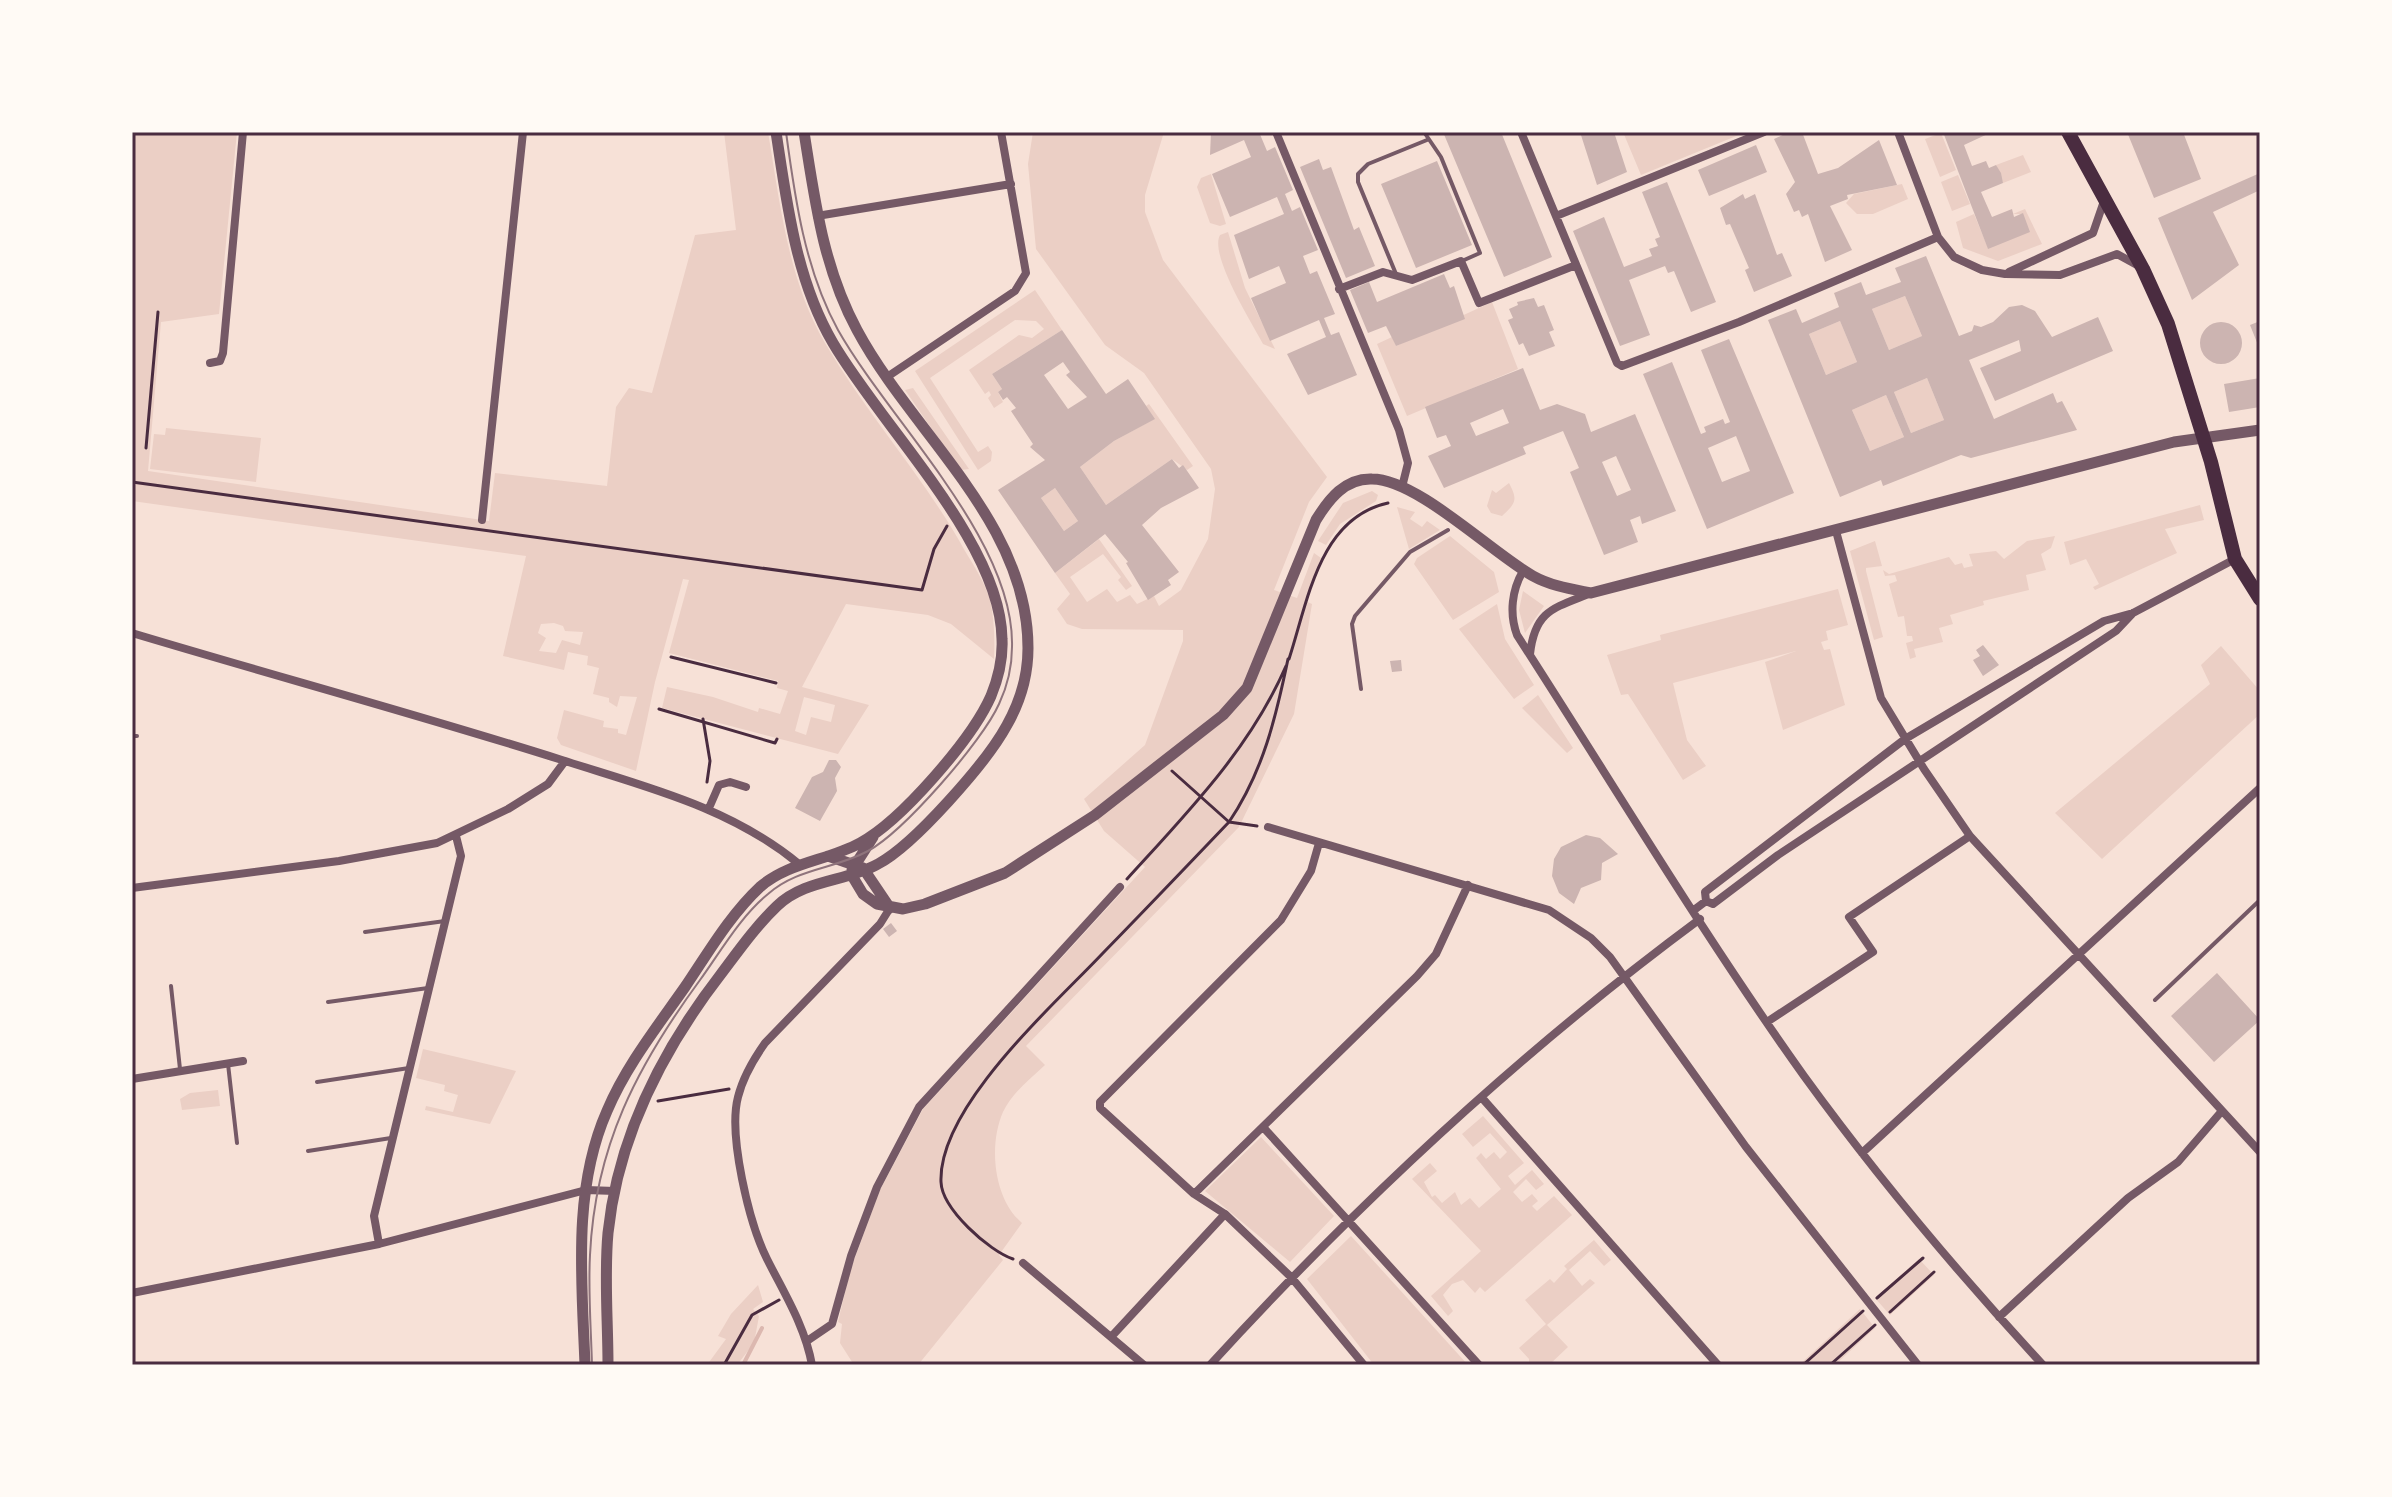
<svg xmlns="http://www.w3.org/2000/svg" width="2392" height="1497" font-family="Mulish,sans-serif">
<rect width="100%" height="100%" fill="#f7e1d7"/>
<!-- green -->
<path fill="#ebcfc5" fill-rule="evenodd" d="M132 132H237L219 314 161 322 148 471 489 521 495 473 607 486 616 407 629 388 652 393 695 235 736 230 724 132H768C780 203 788 280 825 343 867 415 925 478 965 551 974 566 985 583 990 600 994 617 995 639 994 659L951 624 928 615 846 604 802 687 869 705 838 754 662 708 667 687 713 697 758 712 759 708 780 714 788 691 777 688 778 681 669 653 689 580 683 579 655 682 636 771 561 745 557 738 564 710 604 721 603 727 618 729V733L626 735 637 697 620 696 617 707 609 702V698L593 694 599 668 587 665 588 656 568 652 564 670 503 656 526 556 132 501ZM554 623 563 626 565 631 583 632 580 645 562 640 556 653 539 651 546 638 538 633 541 624ZM804 697 835 705 831 722 811 717 806 735 795 731Z
M1033 132H1164L1145 195V212L1163 260 1327 477 1309 502 1274 590 1297 598 1314 553 1321 558 1305 601 1312 604 1294 714 1239 827 1026 1046 1045 1065C1030 1079 1012 1093 1003 1112 988 1146 994 1199 1022 1223L999 1255 1003 1260 918 1365H854L840 1343 842 1324 838 1322 850 1271 880 1190 923 1109 1145 867 1104 831 1084 799 1145 745 1183 641V630L1082 629 1067 624 1057 609 1070 594 1055 573 1099 539 1132 586 1126 590 1118 580 1121 577 1103 554 1070 577 1087 602 1107 589 1117 602 1130 595 1137 604 1154 596 1159 606 1181 590 1208 539 1215 489 1211 469 1144 373 1105 345 1036 249 1028 164Z
M1623 132H1746L1641 175Z
M1941 133 1956 170 1940 177 1925 139Z
M2023 155 2031 172 2003 183 1996 165Z
M1211 174 1226 224 1220 226 1210 223 1197 187 1201 178Z
M1958 175 1970 204 1952 211 1941 182Z
M1902 184 1908 199 1873 214H1857L1846 203 1854 194Z
M2025 209 2042 244 1998 261 1963 248 1956 222 1974 214 1988 248 2023 214H2013Z
M1228 232 1245 288 1275 349 1263 344C1252 323 1209 255 1220 235Z
M1035 290 1062 330 992 374 1002 389 998 392 1003 402 994 408 988 398 991 395 989 391 985 394 969 370 1019 335 1032 338 1044 329 1036 321 1015 320 930 378 978 452 988 446 992 452 991 461 978 470 915 371Z
M1905 296 1922 336 1889 350 1872 309Z
M1492 302 1518 369 1407 416 1377 344 1392 337 1396 346Z
M1840 321 1857 362 1826 375 1809 334Z
M1927 378 1944 420 1911 433 1894 392Z
M913 388 969 469 960 470 905 390Z
M1886 395 1904 437 1870 451 1852 410Z
M1149 404 1193 466 1187 470 1172 459 1106 505 1080 467 1114 441 1154 419 1146 406Z
M166 428 261 438 256 482 150 469 154 434 165 435Z
M1509 483C1518 500 1516 503 1502 516L1491 513 1487 506 1492 490 1496 493Z
M1055 488 1078 521 1064 531 1041 498Z
M1372 491 1378 495 1376 501 1340 524 1326 545 1318 541 1343 503Z
M2200 505 2204 520 2165 529 2177 553 2095 590 2093 587 2099 584 2086 559 2070 565 2064 542Z
M1397 507 1415 512 1410 519 1422 527 1427 521 1440 530 1409 549Z
M1450 536 1494 572 1499 592 1453 620 1414 564 1417 558Z
M2055 536 2051 548 2041 554 2046 570 2026 575 2029 590 1983 601 1984 605 1950 615 1953 624 1939 628 1943 642 1914 649 1916 657 1910 659 1906 643 1913 641 1912 636H1907L1904 616 1898 617 1889 584 1897 581 1895 575 1885 576 1883 570 1889 574 1949 557 1955 565 1962 563 1964 568 1973 566 1969 554 1996 551 2004 559 2027 541Z
M1875 541 1882 566 1866 568V571L1883 637 1874 640 1850 551Z
M1838 589 1848 625 1826 631 1828 640 1821 642 1824 650 1830 649 1845 705 1783 730 1765 662 1796 651 1673 683 1687 740 1706 766 1683 780 1628 694 1621 695 1607 655 1661 640 1660 635Z
M1523 591 1544 606 1525 633 1519 610Z
M1497 604 1505 639 1534 685 1514 699 1459 629Z
M2221 646 2260 691V714L2102 859 2055 813 2210 684 2201 665Z
M1538 695 1573 748 1567 753 1522 708Z
M423 1049 516 1071 490 1124 425 1110 426 1106 453 1112 458 1095 444 1091 445 1085 416 1078Z
M218 1090 220 1106 182 1110 180 1099 190 1093Z
M1483 1116 1524 1163 1508 1176 1515 1185 1532 1170 1544 1184 1536 1190 1526 1179 1513 1192 1522 1202 1532 1194 1538 1201 1532 1206 1537 1211 1554 1196 1572 1215 1485 1292 1480 1287 1475 1293 1463 1280 1452 1284 1443 1295 1453 1311 1448 1316 1431 1296 1481 1251 1412 1179 1430 1163 1437 1171 1424 1182 1432 1197 1435 1195 1442 1203 1455 1192 1461 1205 1470 1198 1479 1208 1501 1189 1476 1158 1481 1153 1486 1159 1494 1152 1500 1159 1507 1152 1490 1133 1473 1147 1462 1134Z
M1261 1137 1334 1216 1290 1262 1205 1191Z
M1351 1236 1468 1365H1374L1307 1279Z
M1594 1240 1611 1260 1604 1266 1590 1251 1569 1270 1582 1286 1590 1279 1595 1283 1547 1325 1568 1347 1549 1365H1529V1359L1519 1348 1546 1324 1525 1300 1550 1279 1554 1283 1567 1269 1564 1266Z
M1919 1259 1934 1275 1890 1315 1875 1298Z
M758 1285 763 1302 753 1309 759 1316 754 1343 737 1365H707L726 1339 718 1336 731 1314Z
M1860 1309 1875 1328 1835 1365H1799Z"/>
<g fill="none" stroke-linecap="round" stroke-linejoin="round">
<!-- stream -->
<path stroke="#dcb8b0" stroke-width="4" d="M743 1365 762 1328"/>
</g>
<!-- building -->
<path fill="#ccb4b1" fill-rule="evenodd" d="M1211 132H1259L1267 151 1275 147 1293 190 1285 194 1292 211 1300 207 1318 250 1303 256 1310 274 1317 271 1335 314 1324 318 1331 335 1339 332 1357 375 1308 395 1287 354 1326 337 1319 320 1270 341 1251 298 1286 283 1279 266 1249 279 1234 235 1284 214 1277 197 1230 217 1212 174 1251 157 1244 140 1210 155Z
M1443 132H1501L1552 257 1504 277Z
M1580 132H1614L1627 172 1597 185Z
M1789 132H1802L1818 174 1838 168 1879 140 1897 185 1847 195 1848 199 1830 206 1852 250 1825 262 1808 214 1802 217 1799 210 1794 212 1786 194 1795 182 1774 139Z
M1943 132H1992L1964 145 1972 166 1986 161 1989 168 1996 165 2001 173 2003 183 1981 192 1992 217 2012 209 2014 217 2023 213 2030 232 1988 249Z
M2127 132H2183L2201 179 2154 198Z
M1756 145 1767 172 1709 196 1698 170Z
M1319 159 1323 170 1331 167 1354 230 1359 227 1375 266 1346 278 1300 167Z
M1437 161 1472 245 1416 268 1381 184Z
M2260 173 2258 191 2213 212 2239 265 2192 300 2158 218Z
M1667 182 1716 302 1691 312 1674 271 1668 273 1665 266 1629 280 1650 335 1620 346 1573 231 1604 217 1624 267 1652 256 1649 249 1658 246 1655 239 1660 237 1642 192Z
M1743 194 1745 199 1755 194 1777 255 1782 253 1792 276 1754 292 1745 270 1749 268 1730 224 1726 225 1720 208Z
M1926 256 1959 336 1972 331 1974 325 1981 327 1993 322 2009 307 2022 305 2035 311 2052 337 2098 317 2113 351 1995 401 1980 368 2021 351 2019 340 1969 360 1994 419 2053 393 2057 403 2062 401 2077 430 1971 458 1961 455 1883 486 1881 480 1840 497 1768 320 1796 309 1802 323 1839 307 1834 293 1861 282 1866 295 1901 282 1895 268ZM1905 296 1922 336 1889 350 1872 309ZM1840 321 1857 362 1826 375 1809 334ZM1927 378 1944 420 1911 433 1894 392ZM1886 395 1904 437 1870 451 1852 410Z
M1444 274 1450 288 1454 286 1465 319 1396 346 1386 326 1368 333 1350 290 1369 282 1377 302Z
M1534 298 1538 307 1544 305 1554 330 1549 332 1555 346 1529 356 1523 343 1519 345 1508 320 1513 318 1509 309 1518 305 1517 302Z
M2260 321V350L2250 325Z
M2200 343a21 21 0 1 1 42 0a21 21 0 1 1-42 0Z
M1062 330 1106 394 1128 379 1155 419 1114 441 1080 467 1106 505 1172 459 1179 468 1183 465 1199 488 1161 508 1142 525 1179 572 1168 580 1171 585 1148 600 1126 563 1128 562 1105 534 1055 573 998 490 1045 460 1030 447 1033 444 1011 411 1016 408 1007 397 1003 400 998 392 1002 389 992 374ZM1063 362 1070 372 1066 375 1087 397 1068 409 1044 375ZM1055 488 1078 521 1064 531 1041 498Z
M1729 339 1794 493 1707 529 1643 374 1672 362 1701 434 1706 432 1704 427 1723 419 1725 424 1730 422 1701 350ZM1736 436 1750 471 1722 482 1708 448Z
M1523 368 1540 410 1557 404 1585 414 1591 432 1635 414 1676 511 1642 524 1640 516 1630 520 1638 542 1604 555 1570 472 1579 468 1563 431 1523 447 1526 454 1444 488 1428 456 1451 446 1446 435 1437 438 1425 407ZM1503 409 1509 423 1476 436 1470 423ZM1616 456 1631 490 1617 496 1602 462Z
M2260 378V407L2229 412 2224 384Z
M1983 645 1999 665 1983 676 1973 660 1980 656 1976 650Z
M1401 660 1402 671 1392 672 1390 661Z
M829 760H836L841 767 835 778 837 791 820 821 795 808 812 777 823 772Z
M1586 835 1600 838 1618 854 1602 863 1601 880 1581 888 1574 904 1559 893 1552 876 1554 859 1561 847Z
M891 923 897 931 889 937 883 929Z
M2217 973 2260 1020 2214 1062 2171 1016Z"/>
<g fill="none" stroke-linecap="round" stroke-linejoin="round">
<!-- path -->
<path stroke="#4a2c40" stroke-width="3" d="M146 448 158 312
M132 482 922 590 934 549 947 526
M671 657 776 683
M1289 659C1308 601 1319 518 1388 503
M659 709 775 743 777 739
M703 719 710 761 707 782
M1172 771 1229 822
M1229 822 1257 826
M1127 879C1187 813 1250 749 1286 666
M658 1101 729 1089
M1013 1259C989 1251 942 1209 941 1182 938 1107 1054 1005 1103 953 1145 910 1187 866 1229 822 1263 772 1276 717 1288 659
M1877 1298 1923 1258
M1890 1312 1934 1272
M724 1365 752 1315 779 1300
M1803 1365 1863 1311
M1830 1365 1875 1325"/>
<!-- service -->
<path stroke="#755966" stroke-width="4" d="M1424 132 1441 157 1480 253 1462 261
M1396 274 1358 182V174L1368 164 1427 140
M1361 689 1352 624 1355 616 1410 552 1448 530
M132 736H137
M365 932 445 921
M171 986 180 1069
M2155 1000 2260 900
M328 1002 428 988
M228 1064 237 1143
M317 1082 409 1068
M308 1151 391 1138"/>
<!-- minor -->
<path stroke="#755966" stroke-width="8" d="M1276 132 1399 430 1408 463 1402 487
M1521 132 1617 363 1622 366 1739 322 1938 237
M1898 132 1938 237 1954 257 1982 270 2005 274 2060 275 2117 254 2137 265
M817 216 1011 184
M1556 216 1764 132
M2009 272 2093 233 2104 201
M1339 289 1383 272 1412 280 1461 261 1479 303 1576 265
M210 363 220 361 223 353 243 132
M887 377 1015 291 1026 273 1001 132
M482 520 523 132
M1836 531 1881 698 1924 769 1970 836 2260 1152
M1523 571C1512 590 1509 613 1517 635 1612 782 1702 933 1804 1076 1878 1178 1958 1273 2043 1365
M132 633C275 676 420 715 562 760 646 787 730 807 799 864
M1530 654C1535 610 1554 608 1591 593
M709 808 719 785 730 782 746 787
M1268 827 1549 910 1591 938 1610 957 1746 1147 1918 1365
M1319 843 1311 871 1281 920 1100 1102V1108L1194 1194 1225 1214 1291 1277 1364 1365
M132 888 339 861 437 843 508 809 548 784 565 761
M1706 901 1705 892 1905 739 2104 621 2133 613 2235 559
M1694 910 1706 901 1713 904 1778 855 2116 631 2133 613
M1767 1022 1873 952 1849 917 1970 836
M132 1079 243 1061
M1483 1099 1718 1365
M1263 1127 1479 1365
M1862 1153 2260 788
M1194 1194 1417 976 1436 954 1468 885
M379 1244 374 1216 461 856 456 836
M1023 1263 1144 1365
M132 1293 379 1244 586 1190 615 1191
M1999 1317 2128 1198 2178 1162 2221 1112
M1111 1337 1225 1214
M807 1341 832 1324 851 1256 877 1187 919 1107 1120 887
M812 1365C805 1326 784 1293 767 1259 749 1223 728 1135 738 1097 743 1077 753 1060 765 1043L880 924 890 908
M1210 1365C1358 1203 1523 1050 1700 919"/>
<!-- tertiary -->
<path stroke="#755966" stroke-width="11" d="M828 856 863 868 890 908
M852 870 873 837
M851 874 863 894 877 904 903 909 925 904 1005 873 1095 815 1223 715 1247 688 1316 520C1329 499 1345 478 1372 479 1417 479 1492 553 1533 576 1551 586 1571 589 1591 593L2174 442 2260 430
M585 1365C582 1282 572 1190 607 1111 626 1066 657 1027 685 987 708 953 730 915 760 887 789 862 827 861 860 843 901 821 972 739 991 696 998 679 1003 659 1002 639 1001 543 882 427 833 343 796 280 787 204 776 132
M608 1365C608 1321 604 1276 608 1233 618 1136 663 1049 721 974 739 950 756 926 777 906 805 879 846 882 878 864 914 845 987 762 1007 725 1020 702 1028 674 1028 648 1028 522 912 433 857 330 823 267 815 201 804 132"/>
<!-- primary -->
<path stroke="#4a2c40" stroke-width="14" d="M2068 132 2143 269 2168 324 2211 462 2235 559 2260 599"/>
<!-- tram -->
<path stroke="#8f747c" stroke-width="2" d="M592 1365C591 1328 588 1291 590 1255 595 1146 637 1066 700 980 721 951 740 917 768 894 797 868 835 869 868 851 904 831 982 742 999 704 1007 687 1012 667 1012 647 1015 540 890 422 838 330 805 270 795 199 786 132"/>
</g>
<!-- border -->
<rect width="2392" height="1497" fill="none" stroke="#fffaf5" stroke-width="268"/>
<rect x="134" y="134" width="2124" height="1229" fill="none" stroke="#4a2c40" stroke-width="3"/>
</svg>
